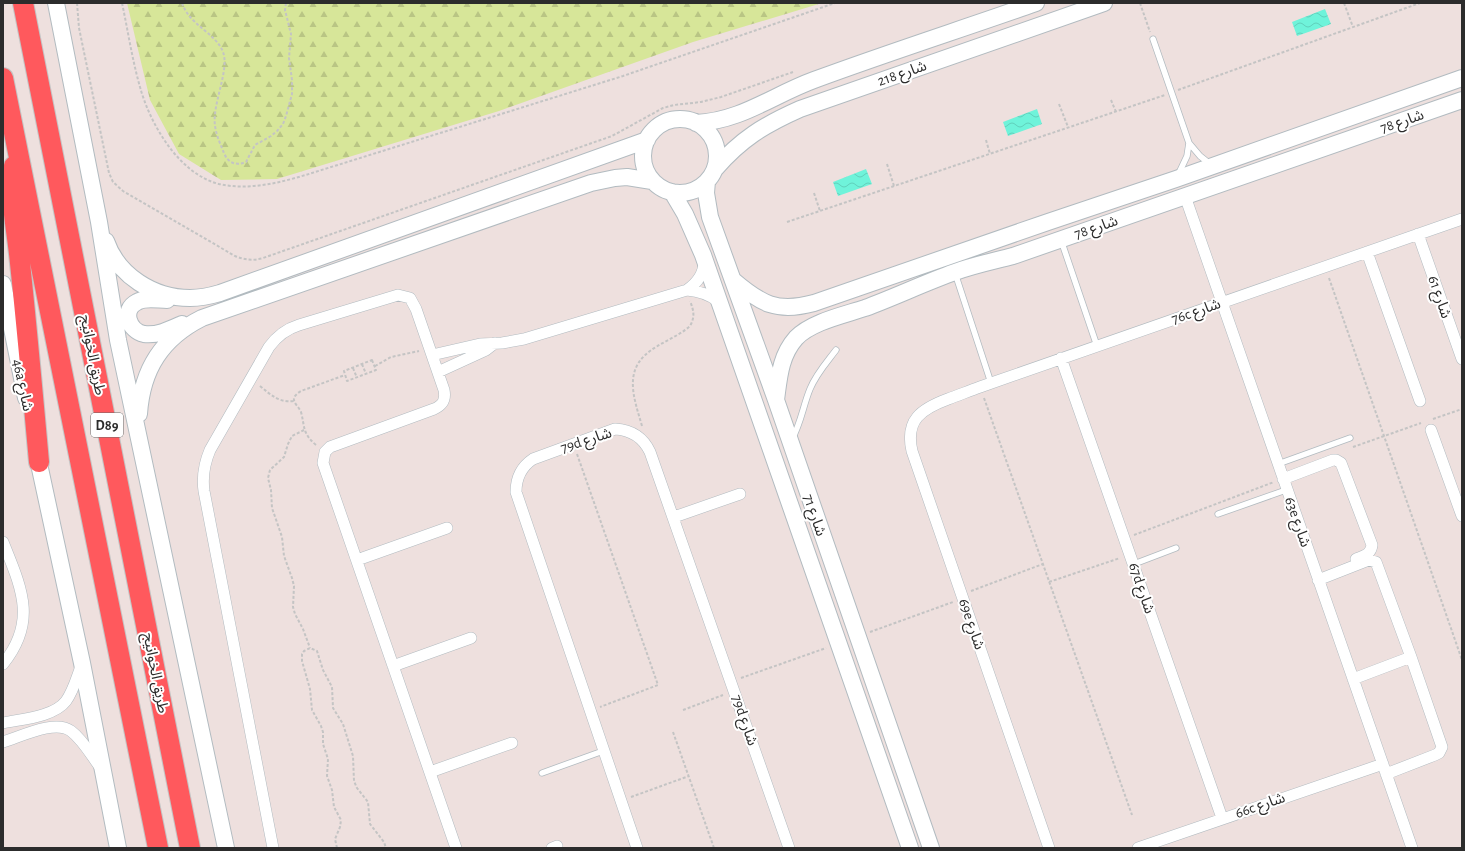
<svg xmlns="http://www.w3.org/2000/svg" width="1465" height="851" font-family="'Alegreya Sans','Noto Sans Arabic',sans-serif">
<defs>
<pattern id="forest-firs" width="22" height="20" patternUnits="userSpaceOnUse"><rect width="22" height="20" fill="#d7e699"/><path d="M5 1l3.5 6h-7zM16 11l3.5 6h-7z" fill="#b9c584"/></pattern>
<pattern id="water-waves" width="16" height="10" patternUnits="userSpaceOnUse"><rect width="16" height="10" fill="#6ff3da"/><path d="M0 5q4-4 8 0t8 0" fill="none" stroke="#60d0bb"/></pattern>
</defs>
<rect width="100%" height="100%" fill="#eee0de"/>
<!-- forest -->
<path fill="url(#forest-firs)" d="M127 3H822L693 42 499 111 277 179 221 180 179 154 150 100Z"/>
<!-- water -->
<path fill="url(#water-waves)" d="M1325 9 1331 24 1297 36 1292 22Z
M1037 109 1042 124 1008 136 1003 122Z
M866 169 872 184 838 196 833 182Z"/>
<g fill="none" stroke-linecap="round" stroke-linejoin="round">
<defs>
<path id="lane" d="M1153 39 1189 143 1200 156 1210 164
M1179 173 1187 156 1189 143
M1061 240 1097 346
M955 273 991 383
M792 439C801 423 803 406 810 389 816 374 827 362 836 350
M1278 464 1350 438
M1218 514 1286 490
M1134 564 1176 548
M542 773 603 751"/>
<path id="street" d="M1185 196 1412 848
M1418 234 1462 359
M1367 252 1420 401
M687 290C700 291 709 294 719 302
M432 355 480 344 502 343 524 339 687 290C697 283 705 273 704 259
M1061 358 1222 818
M438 372 486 350 495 343
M1431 430 1462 516
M1283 479 1333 460H1336L1341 463 1372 545C1371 555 1363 556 1356 559
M674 517 740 494
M3 542C21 587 38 621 3 664
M357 560 447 528
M1318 580 1369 560 1376 562 1411 657 1442 747 1439 753 1435 755 1386 774
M393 666 471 638
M1353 679 1411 657
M3 723C21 719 54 717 66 701 74 690 77 676 82 664
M3 742C20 737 55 719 71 731 83 740 91 755 100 767
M430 772 512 743
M273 848 204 491C202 476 204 464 210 450L269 347C277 336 286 329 299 325L398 295 410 298 416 309 444 390C446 400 443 405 434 409L330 447 325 452 323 463 456 848
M552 848 557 846
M637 848 516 492C516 478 521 467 533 459L615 429C631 430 643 437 650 452L789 848
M1049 848 912 451C905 420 921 409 948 399 959 395 969 391 980 387L1462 219
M1138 848 1383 764"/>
<path id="secondary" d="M56 3 99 222 118 340 226 848
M643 156a37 37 0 1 1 74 0a37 37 0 1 1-74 0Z
M696 123C741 121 773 95 814 80 887 53 962 29 1036 3
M715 169C741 139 764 125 800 109L1104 3
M707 181 706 193 710 217 776 400 931 848
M672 192 685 214 703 255 910 848
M106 241C118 276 154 298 190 298 200 298 210 296 220 293L647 140
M733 280C761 304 777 313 814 303L1048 222 1176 179 1462 78
M3 284 26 398
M167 300C158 300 145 297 137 302 121 310 129 331 144 334 157 336 171 329 182 324
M776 400C779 378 780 356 796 338 811 322 844 315 865 308 895 297 924 283 955 272 974 265 994 261 1013 256L1462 100
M139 414C142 369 162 338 202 318L591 183 615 178 627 177 652 181
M36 450 82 663 118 848"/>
<path id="highway" d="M23 3 190 848
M3 78 158 848
M14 166C9 199 17 230 20 263 27 329 33 396 39 462"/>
</defs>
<!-- lane casing -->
<use href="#lane" stroke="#b2bbc0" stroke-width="7"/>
<!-- street casing -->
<use href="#street" stroke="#b2bbc0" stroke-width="12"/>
<!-- secondary casing -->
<use href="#secondary" stroke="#b2bbc0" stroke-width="18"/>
<!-- highway casing -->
<use href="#highway" stroke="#c4c4c4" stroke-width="22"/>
<!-- path -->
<path stroke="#c4c4c4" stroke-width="2" stroke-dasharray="3 2" stroke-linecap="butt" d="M77 3 79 28 109 173 113 182 123 191 235 256C245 260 253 261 263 258L612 136 663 108 674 105 701 102 721 97 793 72
M122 3C128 31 132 59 140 87 150 124 179 174 219 184 250 191 283 182 312 173L623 76 835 3
M182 3C190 26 216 33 223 52 229 67 216 97 215 115 213 128 219 141 224 153 228 163 236 166 246 162L255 145 271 136 277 131 283 124 286 116 292 94V80L289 58 291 34 285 10 286 3
M1140 3 1150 32
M1344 3 1353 27
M1178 90 1420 3
M1111 100 1116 112
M1059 104 1068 127
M986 140 990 154
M887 164 894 186
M814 193 820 211
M787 222 1165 95
M1329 278 1462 660
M372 360 376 370 347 381 344 371Z
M362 364 366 374
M375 366 391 357 419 351
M353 368 357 378
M260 386C271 395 279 403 294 401
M984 398 1132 815
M1433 419 1462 409
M642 426C633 395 622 367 656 347 667 340 680 335 690 326 695 317 694 311 690 301
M304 430 292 436 288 444 284 457 270 470 268 478 271 490 272 508 282 537 284 556 292 578 294 586 293 607 295 614 303 629 310 648
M316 445C302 433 305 427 301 412 299 407 293 403 294 398 295 395 298 393 301 391L345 375
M1353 447 1421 423
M577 454 658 685 600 707
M1134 535 1274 482
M1049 582 1120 558
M971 591 1043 564
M870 632 953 602
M741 678 826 648
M683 710 723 695
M673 732 714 848
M631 797 689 776
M337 848 335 839 340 827 341 820 334 807 332 790 327 776 328 759 323 744V732L321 726 312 710 310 689 302 661V654L304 651 310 648 317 651 323 670 332 687 333 708 343 724 353 756 354 781 357 788 368 802 370 824 384 842 386 848"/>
<!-- lane -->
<use href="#lane" stroke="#fff" stroke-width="5.5"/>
<!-- street -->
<use href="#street" stroke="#fff" stroke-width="11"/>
<!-- secondary -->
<use href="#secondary" stroke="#fff" stroke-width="16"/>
<!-- highway -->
<use href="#highway" stroke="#ff595d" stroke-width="20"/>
</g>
<g text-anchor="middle" stroke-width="4" stroke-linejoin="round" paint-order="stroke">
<!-- shield labels -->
<rect fill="#fff" stroke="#6b6b6b" stroke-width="1" x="91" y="413" width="32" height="24" rx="3"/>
<g font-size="14" font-weight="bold" fill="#2c2c2c">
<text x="107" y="430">D89</text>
</g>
<!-- street labels -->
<g font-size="15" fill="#2c2c2c" stroke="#fff">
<text transform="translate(902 73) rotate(-19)" y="5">شارع 218</text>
<text transform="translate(1402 121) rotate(-19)" y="5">شارع 78</text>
<text transform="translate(1096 227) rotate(-19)" y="5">شارع 78</text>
<text transform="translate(1440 297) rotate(71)" y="5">شارع 61</text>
<text transform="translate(1196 311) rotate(-19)" y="5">76c شارع</text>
<text transform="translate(93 355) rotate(79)" y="5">طريق الخوانيج</text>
<text transform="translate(23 385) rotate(78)" y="5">46a شارع</text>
<text transform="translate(586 440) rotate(-18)" y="5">79d شارع</text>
<text transform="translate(815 515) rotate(71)" y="5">شارع 71</text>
<text transform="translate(1298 522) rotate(71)" y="5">63e شارع</text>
<text transform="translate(1142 588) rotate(71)" y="5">67d شارع</text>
<text transform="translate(972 624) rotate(71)" y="5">69e شارع</text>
<text transform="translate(156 673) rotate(79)" y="5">طريق الخوانيج</text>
<text transform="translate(745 720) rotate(71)" y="5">79d شارع</text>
<text transform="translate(1260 805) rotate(-19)" y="5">66c شارع</text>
</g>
</g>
<!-- border -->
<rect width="1465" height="851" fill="none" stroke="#2c2c2c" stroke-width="8"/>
</svg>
